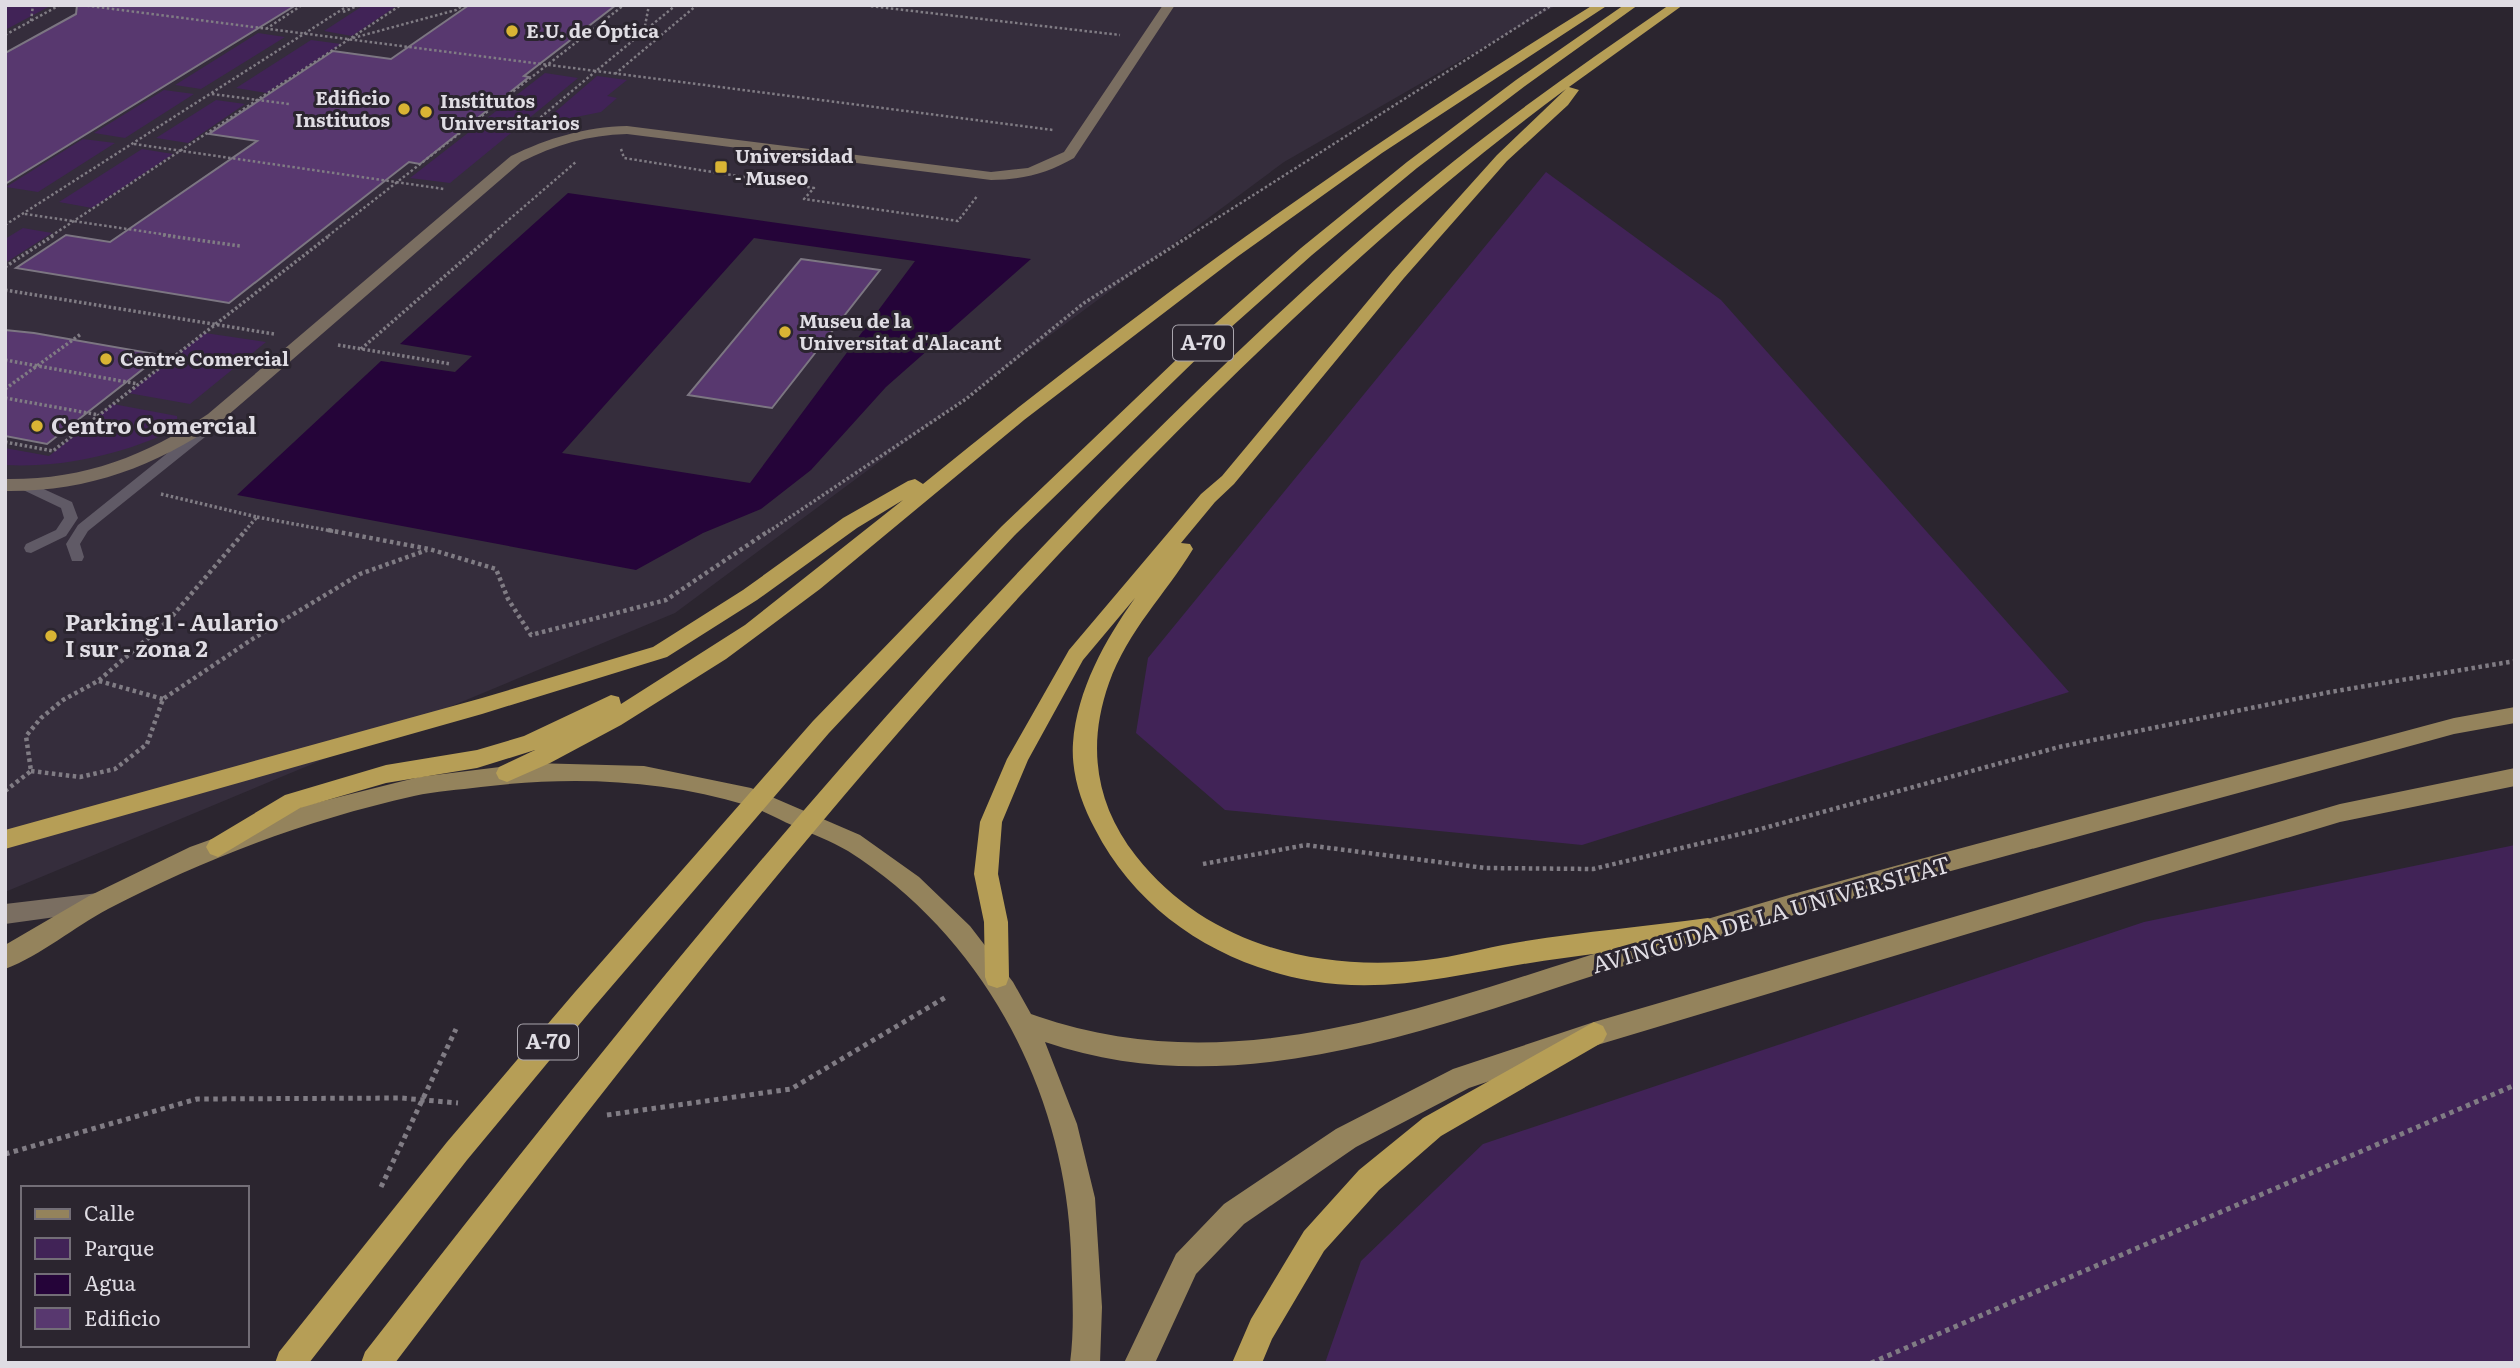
<svg xmlns="http://www.w3.org/2000/svg" width="2520" height="1368" font-family="Literata,serif">
<rect width="100%" height="100%" fill="#2b252f"/>
<!-- built -->
<path fill="#352d3c" d="M5 5H1557L1284 162 675 613 5 892Z"/>
<!-- green -->
<path fill="#412357" d="M5 5H52L5 30Z
M364 5H398L352 36 324 31Z
M258 33 285 37 201 89 175 85Z
M311 40 341 44 267 93 236 88Z
M545 73 578 78 450 183 410 178Z
M597 76 627 80 607 96 617 98 601 112 541 124Z
M164 90 194 94 125 138 94 133Z
M216 100 245 104 188 143 156 138Z
M83 139 115 143 38 192 6 187Z
M142 149 173 154 92 208 59 202Z
M1546 172 1721 300 2069 692 1582 845 1225 810 1136 733 1148 658Z
M23 228 52 233 5 263V239Z
M205 333 266 342 190 404 128 393Z
M113 404 177 416 178 428C125 454 64 468 5 465V448L49 456Z
M2515 845V1363H1325L1361 1261 1483 1144 2144 922Z"/>
<!-- water -->
<path fill="#250439" fill-rule="evenodd" d="M568 193 1031 259 886 387 811 470 761 509 703 533 636 570 237 495 381 361 455 372 472 356 400 344ZM754 238 915 261 750 483 562 453Z"/>
<!-- building -->
<path fill="#58386f" stroke="#7c7682" stroke-width="2" d="M77 5H296L5 184V53L76 14Z
M469 5H616L524 76 529 77 420 164 409 162 229 303 16 268 66 235 110 242 257 141 209 134 333 51 391 59Z
M801 259 880 270 772 408 688 395Z
M5 330 34 333 161 355 47 444 5 436Z"/>
<g fill="none" stroke-linecap="round" stroke-linejoin="round">
<!-- path-far3 -->
<path stroke="#807c84" stroke-width="2.5" stroke-dasharray="2.5 2.5" stroke-linecap="butt" d="M82 5 596 71 676 5
M861 5 1120 35
M343 12 359 5
M31 21 33 5
M266 29 302 5
M644 31 649 5
M5 35 60 5
M353 38 456 10 464 5
M615 74 697 5
M212 94 289 104
M529 127 596 71 1053 130
M134 144 444 189
M621 149 624 158 814 188 804 199 958 221 978 195
M25 214 175 236
M5 225 349 5
M51 236 401 5
M328 236 624 5
M490 236 577 161
M1189 236 1552 5"/>
<!-- path-far2 -->
<path stroke="#807c84" stroke-width="3.5" stroke-dasharray="2.5 2.5" stroke-linecap="butt" d="M163 235 240 246
M5 267 54 235
M5 290 274 334
M338 345 451 364
M361 349 492 235
M5 360 138 384
M5 389 81 334
M5 398 99 415
M5 442 53 451 330 235
M161 494 257 517 244 532
M257 517 337 532
M768 532 966 399 1084 303 1191 235"/>
<!-- path-far1 -->
<path stroke="#807c84" stroke-width="4.5" stroke-dasharray="3.5 3.5" stroke-linecap="butt" d="M328 530 429 549 496 569 508 599 531 635 666 600 770 530
M99 681 163 699
M31 771 80 777 115 769 147 744 163 699 254 638 360 574 427 550
M5 791 31 771 26 736 41 718 63 700 98 681 168 621 246 530
M1203 864 1306 845 1485 868 1593 869 1757 830 2059 747 2330 692 2515 661"/>
<!-- path -->
<path stroke="#807c84" stroke-width="5" stroke-dasharray="4.5 4.5" stroke-linecap="butt" d="M607 1115 791 1089 946 997
M5 1154 197 1099 401 1098 458 1103
M381 1187 456 1029
M1871 1363 2515 1085"/>
<!-- lane -->
<path fill="#605a66" fill-rule="evenodd" d="M212 416 219 420 205 437 88 531 80 544 84 557 82 561H72L66 544 78 525 195 431 207 417Z
M24 480 72 502 78 518 66 536 31 553 26 552 24 548 26 544 56 530 64 518 61 508 19 488 17 485Z"/>
<!-- secondary -->
<path fill="#7a6e61" fill-rule="evenodd" d="M1163 5H1175L1074 158C1048 173 1022 180 991 180L627 134C588 135 555 145 521 162L220 422C154 467 87 492 5 491V479C83 480 144 457 208 414L511 156C548 138 585 127 627 126L991 172 1028 168 1064 152Z
M98 893 106 896 110 903 106 910 5 924V904Z"/>
<!-- primary -->
<path fill="#94835c" fill-rule="evenodd" d="M2515 707V723L2454 734C2237 794 2020 851 1804 912 1729 933 1654 956 1580 980 1409 1037 1223 1103 1045 1042L1077 1124 1095 1198 1102 1307 1100 1363H1070C1075 1325 1072 1289 1071 1251 1065 1092 984 937 848 851 831 841 812 834 794 826 778 819 763 810 746 805 661 779 569 776 481 787 459 790 436 791 414 796 307 820 206 858 108 909 74 927 42 955 5 969V945L89 896 190 847 307 805 419 777 532 763 644 766 751 788 860 835 919 877 970 926 1013 982 1031 1014C1216 1081 1399 1016 1578 959 1653 935 1728 912 1804 891 2020 831 2238 776 2454 718Z
M2515 768V786L2340 822 1594 1046 1469 1088 1356 1147 1244 1224 1196 1274 1155 1363H1124L1176 1254 1224 1204 1336 1129 1453 1069 1594 1022 2340 804Z"/>
<!-- highway -->
<path fill="#b69e56" fill-rule="evenodd" d="M1593 5H1608L1382 153 1237 257 1024 420 820 589 726 659 621 725 550 763 507 782 499 779 496 773 499 767 535 750 477 768 386 783 300 808 218 857 210 854 206 847 210 840 285 795 386 765 477 750 524 736 611 695 619 697 621 704 745 625 903 500 857 528 757 600 667 657 482 714 5 849V830L482 698 653 647 743 590 843 518 908 481 915 479 923 484C1136 310 1359 149 1593 5Z
M1624 5H1638L1525 86 1417 168 1312 255 1211 345 1015 535 829 733 593 1008 467 1160 309 1363H275L279 1352 447 1142 575 992 813 721 1002 526 1199 338 1301 248 1407 162 1516 80Z
M1669 5H1683L1569 87 1579 90 1568 105 1507 161 1404 278 1234 484 1215 502 1181 543 1190 544 1193 549C1165 595 1128 630 1109 683 1087 745 1095 804 1136 856 1206 945 1317 972 1426 960 1456 957 1484 948 1514 943 1578 932 1643 927 1708 918L1717 922 1720 929 1717 936C1700 942 1682 943 1664 945 1631 949 1598 953 1564 958 1480 968 1398 996 1312 981 1220 965 1138 913 1095 829 1081 803 1071 773 1073 743 1077 690 1105 640 1135 598L1083 660 1028 760 1002 822 998 874 1008 922 1009 977 1006 985 997 988 988 985 985 977 984 922 974 874 980 822 1007 759 1069 650 1201 494 1222 476 1392 272 1497 155 1566 89C1416 200 1280 327 1149 460 874 740 632 1050 395 1363H361L365 1352C607 1041 854 733 1133 454 1236 352 1341 251 1454 161 1523 106 1596 55 1669 5Z
M1594 1022 1603 1026 1607 1034 1603 1042 1441 1136 1379 1190 1324 1251 1272 1339 1262 1363H1232L1251 1319 1304 1231 1359 1170 1423 1118Z"/>
</g>
<!-- markers -->
<g fill="#d9b434" stroke="#2b252f" stroke-width="2.5">
<circle cx="512" cy="31" r="7"/>
<circle cx="404" cy="109" r="7"/>
<circle cx="426" cy="112" r="7"/>
<rect x="714" y="160" width="14" height="14" rx="3.5"/>
<circle cx="785" cy="332" r="7"/>
<circle cx="106" cy="359" r="7"/>
<circle cx="37" cy="426" r="7"/>
<circle cx="51" cy="636" r="7"/>
</g>
<g text-anchor="middle" stroke-width="6" stroke-linejoin="round" paint-order="stroke">
<!-- far-poi labels -->
<g font-size="19" font-weight="bold" fill="#dfdce3" stroke="#2b252f" text-anchor="start">
<text x="526" y="38">E.U. de Óptica</text>
<text x="390" y="105" text-anchor="end">Edificio<tspan x="390" dy="22">Institutos</tspan></text>
<text x="440" y="108">Institutos<tspan x="440" dy="22">Universitarios</tspan></text>
<text x="735" y="163">Universidad<tspan x="735" dy="22">- Museo</tspan></text>
<text x="799" y="328">Museu de la<tspan x="799" dy="22">Universitat d'Alacant</tspan></text>
<text x="120" y="366">Centre Comercial</text>
</g>
<!-- shield labels -->
<g fill="#2b252f" stroke="#a9a5ad" stroke-width="2">
<rect x="1173" y="325.5" width="60" height="35" rx="5"/>
<rect x="518" y="1024.5" width="60" height="35" rx="5"/>
</g>
<g font-size="21" font-weight="bold" fill="#dfdce3">
<text x="1203" y="350">A-70</text>
<text x="548" y="1049">A-70</text>
</g>
<!-- poi labels -->
<g font-size="23" font-weight="bold" fill="#dfdce3" stroke="#2b252f" text-anchor="start">
<text x="51" y="434">Centro Comercial</text>
<text x="65" y="631">Parking 1 - Aulario<tspan x="65" dy="26">I sur - zona 2</tspan></text>
</g>
<!-- street labels -->
<g font-size="23" fill="#dfdce3" stroke="#2b252f">
<text transform="translate(1771 915) rotate(-16)" y="8">AVINGUDA DE LA UNIVERSITAT</text>
</g>
</g>
<!-- border -->
<rect width="2520" height="1368" fill="none" stroke="#dfdce3" stroke-width="14"/>
<!-- legend -->
<rect x="21" y="1186" width="228" height="161" fill="#2b252f" stroke="#736e77" stroke-width="2"/>
<rect x="35" y="1209" width="35" height="10" fill="#94835c" stroke="#736e77" stroke-width="2"/>
<text x="84" y="1221" font-size="21" fill="#dfdce3">Calle</text>
<rect x="35" y="1238" width="35" height="21" fill="#412357" stroke="#736e77" stroke-width="2"/>
<text x="84" y="1256" font-size="21" fill="#dfdce3">Parque</text>
<rect x="35" y="1274" width="35" height="21" fill="#250439" stroke="#736e77" stroke-width="2"/>
<text x="84" y="1291" font-size="21" fill="#dfdce3">Agua</text>
<rect x="35" y="1308" width="35" height="21" fill="#58386f" stroke="#736e77" stroke-width="2"/>
<text x="84" y="1326" font-size="21" fill="#dfdce3">Edificio</text>
</svg>
